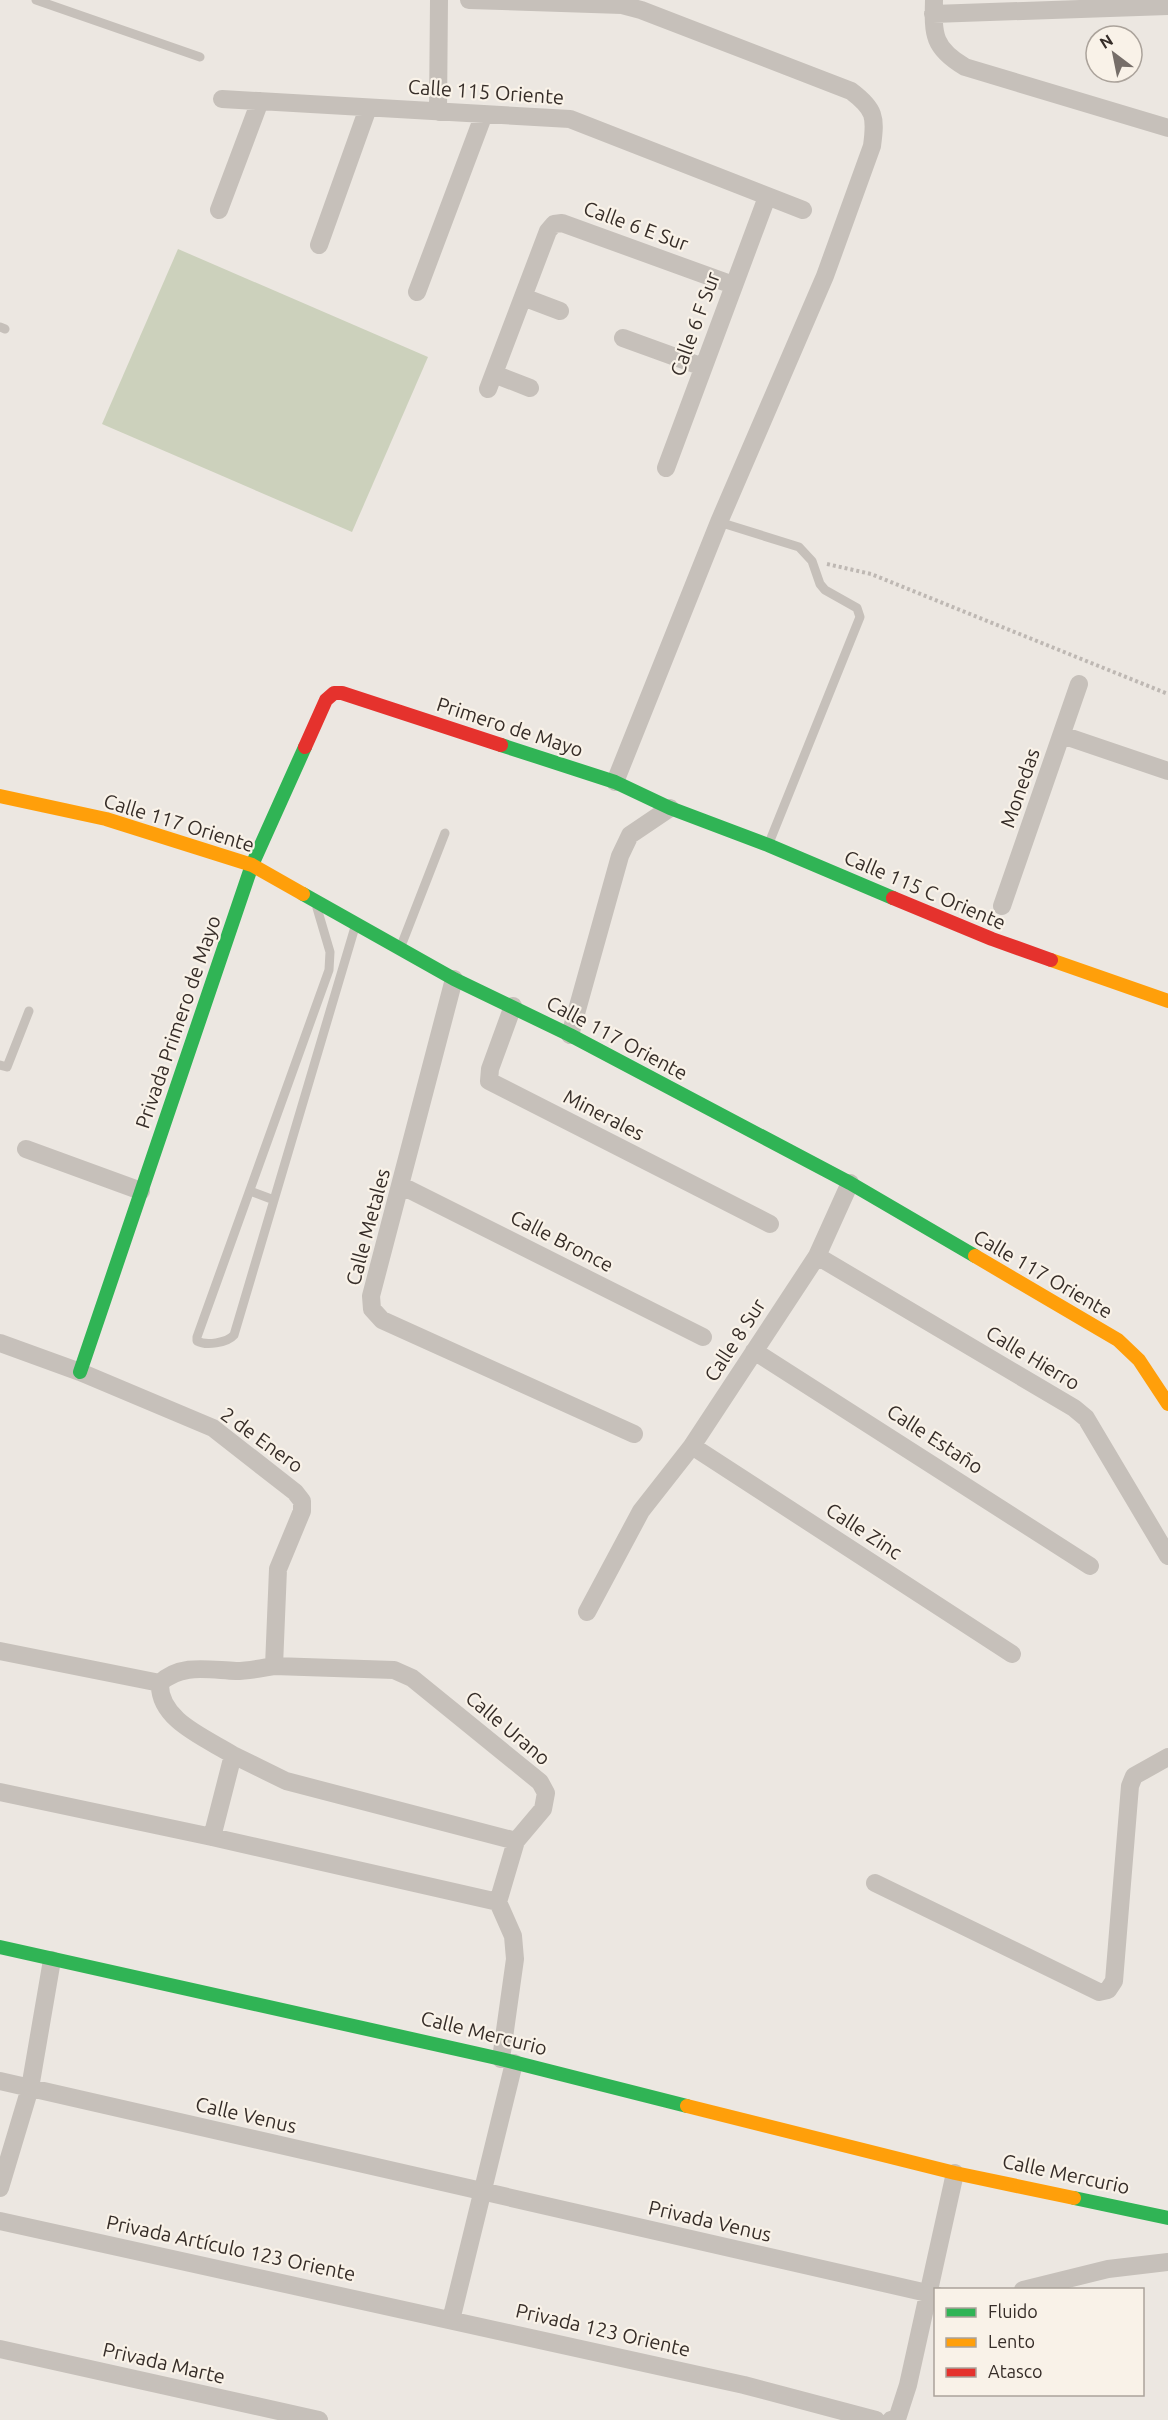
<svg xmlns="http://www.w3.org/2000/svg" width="1168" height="2420" font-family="Ubuntu,sans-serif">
<rect width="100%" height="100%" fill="#ece7e1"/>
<!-- green -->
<path fill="#ccd1bc" d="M178 249 428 357 352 532 102 424Z"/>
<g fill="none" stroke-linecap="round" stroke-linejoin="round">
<!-- path -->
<path stroke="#beb8b3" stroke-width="4" stroke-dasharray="3 3" stroke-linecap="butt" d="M827 564 871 574 1168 694"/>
<!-- lane -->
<path stroke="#c6c0ba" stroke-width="9" d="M36 0 200 57
M0 327 5 329
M719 522 799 547 812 561 820 584 825 590 857 608 860 617 769 843
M317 908 330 952 329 970 197 1337V1341C206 1346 227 1343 234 1335L355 927
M401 946 445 833
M0 1065 7 1067 29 1011
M250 1191 274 1200"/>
<!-- street -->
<path stroke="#c6c0ba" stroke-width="18" d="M469 0 622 5 641 10 851 91C875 109 876 117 872 146L825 276 719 522 615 782
M934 0C933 35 933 48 965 67L1168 128
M933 14 1168 6
M222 99 570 119 803 210
M438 112 439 0
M219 210 260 101
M319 245 368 108
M417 292 484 114
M523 297 560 311
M623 338 703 367
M494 374 530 388
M488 389 548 231 554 224 562 223 733 285
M666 468 767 197
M1062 735 1168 771
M1002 906 1079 684
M454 979 371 1296 372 1309 382 1320 634 1434
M513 1006 490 1069 489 1081 770 1224
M570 1035 620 856 630 835 670 808
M26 1149 141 1191
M402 1186 703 1337
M817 1256 1074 1408 1086 1418 1168 1556
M0 1343 80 1372 213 1428 295 1492 302 1501V1511L278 1569 274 1666C262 1668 249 1671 236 1671 209 1670 181 1663 160 1683 158 1720 206 1738 233 1755L212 1837
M754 1351 1090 1566
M692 1446 1012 1654
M587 1612 641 1511 692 1446 817 1256 850 1183
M0 1651 160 1683
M274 1666 394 1670 412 1678 540 1782 546 1793 543 1809 516 1841 498 1902 513 1936 515 1959 501 2059
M233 1755 286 1781 516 1841
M0 1792 212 1837 498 1902
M875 1883 1099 1992 1108 1990 1114 1981 1130 1786 1134 1776 1168 1757
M0 2081 936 2295
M0 2188 30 2088 52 1960
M0 2221 744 2385 876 2420
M1023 2290 1108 2269 1168 2262
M451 2320 514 2063
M0 2349 319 2420
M891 2420 897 2419 908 2385 955 2173"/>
<!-- fast -->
<path stroke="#30b455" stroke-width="14" d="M501 745 615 782 670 808 768 845 893 898
M303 894 454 979 570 1035 850 1183 975 1256
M80 1372 252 865 305 747
M0 1947 501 2059 687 2106
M1074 2198 1168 2218"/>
<!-- slow -->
<path stroke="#ff9f0a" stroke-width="14" d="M0 796 106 819 252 865 303 894
M1051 960 1168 1001
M975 1256 1118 1340 1139 1360 1168 1404
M687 2106 955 2173 1074 2198"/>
<!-- jam -->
<path stroke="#e5322d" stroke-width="14" d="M305 747 326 700 334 693H342L501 745
M893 898 992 939 1051 960"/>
</g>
<g text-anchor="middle" stroke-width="4.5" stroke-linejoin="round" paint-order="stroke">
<!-- street labels -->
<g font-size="20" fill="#362d28" stroke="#f9f2e8">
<text transform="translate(486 92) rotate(4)" y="7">Calle 115 Oriente</text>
<text transform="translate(636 226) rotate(20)" y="7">Calle 6 E Sur</text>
<text transform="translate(695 324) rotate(-70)" y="7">Calle 6 F Sur</text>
<text transform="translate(510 727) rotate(18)" y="7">Primero de Mayo</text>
<text transform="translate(1020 788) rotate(-71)" y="7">Monedas</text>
<text transform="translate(179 823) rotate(17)" y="7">Calle 117 Oriente</text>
<text transform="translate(925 890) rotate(23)" y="7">Calle 115 C Oriente</text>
<text transform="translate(178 1022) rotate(-71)" y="7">Privada Primero de Mayo</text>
<text transform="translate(617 1038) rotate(28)" y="7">Calle 117 Oriente</text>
<text transform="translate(604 1115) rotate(27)" y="7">Minerales</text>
<text transform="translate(368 1227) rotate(-75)" y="7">Calle Metales</text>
<text transform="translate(562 1241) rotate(27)" y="7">Calle Bronce</text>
<text transform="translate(1043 1274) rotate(30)" y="7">Calle 117 Oriente</text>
<text transform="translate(735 1340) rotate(-57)" y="7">Calle 8 Sur</text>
<text transform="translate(1033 1358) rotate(31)" y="7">Calle Hierro</text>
<text transform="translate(935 1439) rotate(33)" y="7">Calle Estaño</text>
<text transform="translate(262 1440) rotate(36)" y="7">2 de Enero</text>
<text transform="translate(864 1531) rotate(33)" y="7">Calle Zinc</text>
<text transform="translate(508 1728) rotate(40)" y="7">Calle Urano</text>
<text transform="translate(484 2033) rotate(14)" y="7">Calle Mercurio</text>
<text transform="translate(246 2115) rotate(13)" y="7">Calle Venus</text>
<text transform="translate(1066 2174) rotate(12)" y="7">Calle Mercurio</text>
<text transform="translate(710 2221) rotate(13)" y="7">Privada Venus</text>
<text transform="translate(231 2248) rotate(12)" y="7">Privada Artículo 123 Oriente</text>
<text transform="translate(603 2330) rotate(13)" y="7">Privada 123 Oriente</text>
<text transform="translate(164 2363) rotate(13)" y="7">Privada Marte</text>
</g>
</g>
<!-- legend -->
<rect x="934" y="2288" width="210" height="108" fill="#f9f2e8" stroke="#aba39b" stroke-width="1.5"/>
<rect x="946" y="2308" width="30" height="9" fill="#30b455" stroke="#aba39b" stroke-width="1.5"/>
<text x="988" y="2318" font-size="18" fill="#362d28">Fluido</text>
<rect x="946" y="2338" width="30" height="9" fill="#ff9f0a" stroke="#aba39b" stroke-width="1.5"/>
<text x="988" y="2348" font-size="18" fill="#362d28">Lento</text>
<rect x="946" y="2368" width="30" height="9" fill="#e5322d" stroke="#aba39b" stroke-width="1.5"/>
<text x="988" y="2378" font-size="18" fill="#362d28">Atasco</text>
<!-- north arrow -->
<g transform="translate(1114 54) rotate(328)"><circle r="28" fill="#f9f2e8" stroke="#aba39b" stroke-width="1.5"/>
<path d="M0-4.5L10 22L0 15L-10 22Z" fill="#766e69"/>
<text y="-9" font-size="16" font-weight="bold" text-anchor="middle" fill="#362d28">N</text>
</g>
</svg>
